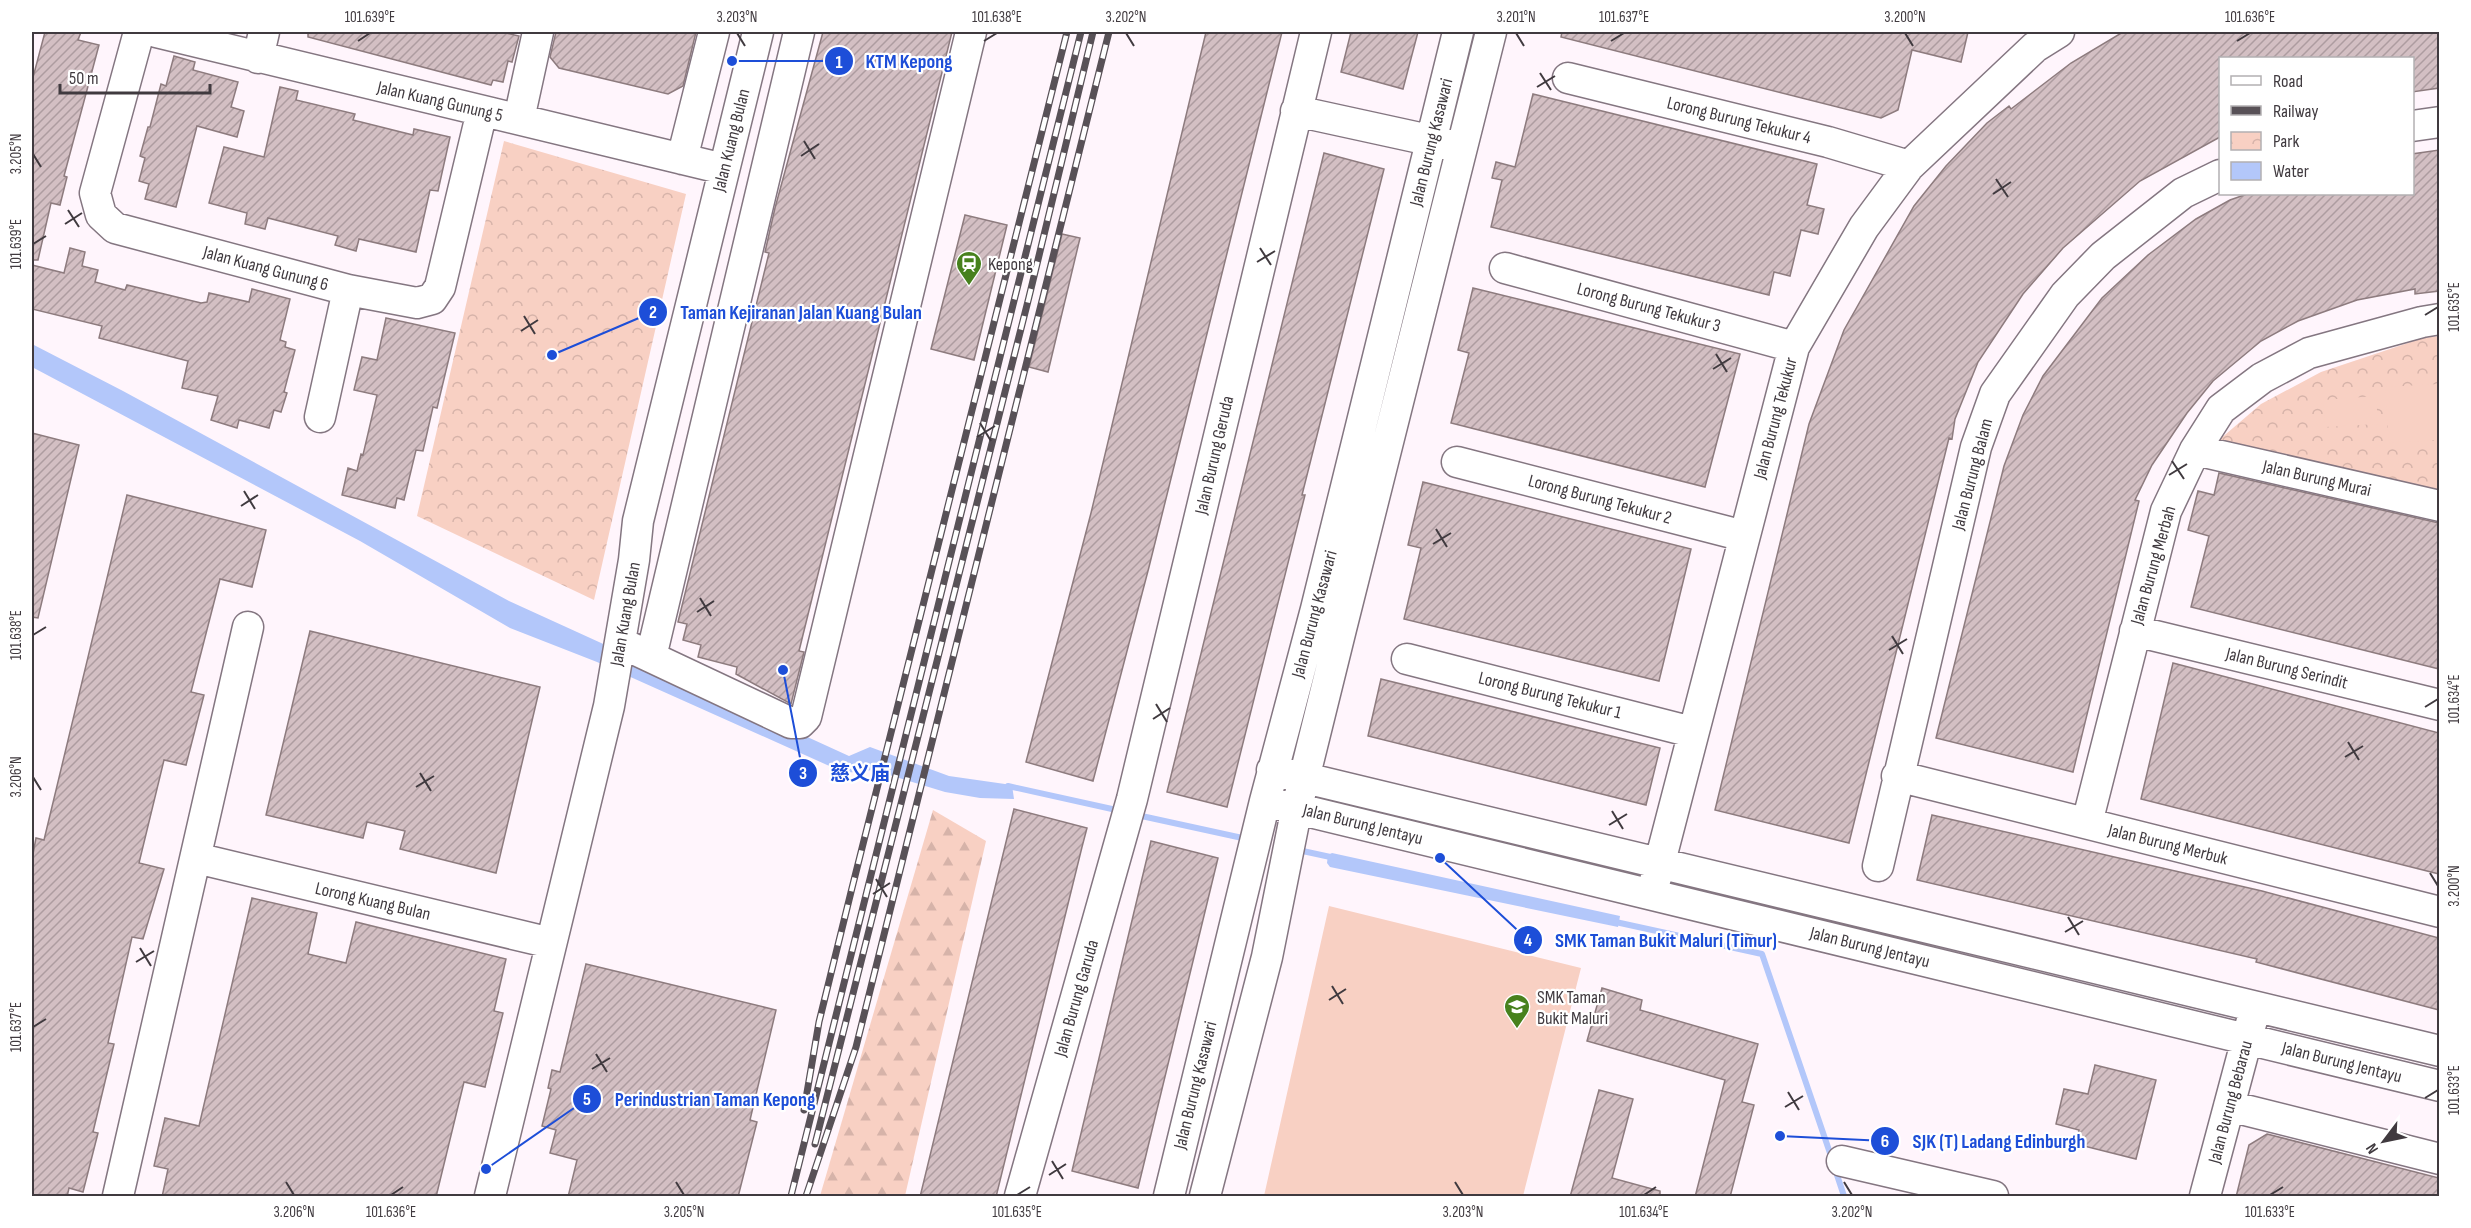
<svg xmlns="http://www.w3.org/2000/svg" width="2471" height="1228" font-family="'Sofia Sans Condensed','Noto Sans SC',sans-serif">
<defs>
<pattern id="forest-firs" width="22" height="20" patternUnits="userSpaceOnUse" patternTransform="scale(1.5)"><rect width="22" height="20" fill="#f8d0c3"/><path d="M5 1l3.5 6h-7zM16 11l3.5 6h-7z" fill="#d6b3a9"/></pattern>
<pattern id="park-crowns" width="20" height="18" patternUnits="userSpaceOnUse" patternTransform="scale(1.5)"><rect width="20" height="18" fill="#f8d0c3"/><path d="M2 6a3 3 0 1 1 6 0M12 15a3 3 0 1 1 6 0" fill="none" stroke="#d6b3a9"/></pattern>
<pattern id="building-hatch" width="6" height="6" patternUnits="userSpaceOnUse" patternTransform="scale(1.5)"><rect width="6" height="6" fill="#d3bfc3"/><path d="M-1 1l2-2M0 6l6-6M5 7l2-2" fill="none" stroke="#ad9ca0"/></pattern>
</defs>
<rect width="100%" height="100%" fill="#fff5fc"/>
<!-- forest -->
<path fill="url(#forest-firs)" d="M933 810 986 841 905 1196H820Z"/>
<!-- park -->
<path fill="url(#park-crowns)" d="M504 141 686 194 594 600 417 516Z
M2439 336V490L2219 440 2261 404 2321 372 2423 338Z"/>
<!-- garden -->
<path fill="#f8d0c3" d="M2439 384V440L2389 443 2385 387Z
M2376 396 2378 424 2325 427 2323 400Z
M1329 906 1581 968 1523 1196H1264Z"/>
<!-- water -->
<path fill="#b3c7fa" d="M32 344 123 391 509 601 849 756 870 747 949 776 1012 785 1014 799 980 798 945 792 873 770 845 773 597 662 510 628 360 541 32 367Z
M1332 853 1620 916 1618 927 1330 867 1327 863 1328 855Z"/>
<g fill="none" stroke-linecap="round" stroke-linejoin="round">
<!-- stream -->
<path stroke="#b3c7fa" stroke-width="6" d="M1008 786 1121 811
M1137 815 1247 839
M1298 850 1335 858
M1611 921 1762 954 1832 1159
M1835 1169 1844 1196"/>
</g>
<!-- building -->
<path fill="url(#building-hatch)" stroke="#8d7b7e" stroke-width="1.5" d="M45 32H81L78 40 99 45 64 176 67 177 60 205 51 203 38 260H32V81Z
M308 32H502L519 36 512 62 508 61 503 82 493 80 491 85 308 37Z
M556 32H696L683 86 668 94 559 68 550 57Z
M823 32H952L799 651 804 652 791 704 736 674 737 667 698 657 701 645 683 640 687 624 678 622 769 253 765 252 775 208Z
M1206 32H1282L1149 567 1093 781 1026 762 1091 513Z
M1351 32H1418L1403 89 1341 72Z
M1562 32H1968L1961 62 1912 50 1898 110 1881 118 1561 37Z
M2123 32H2439V88L2412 92V58H2220V137L2140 181 2063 248 2023 294 1978 362 1955 419 1952 439 1949 438 1849 843 1715 810 1809 424 1844 330 1914 206 1946 166 1987 123 2009 106 2011 109 2071 63Z
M174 56 195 62 193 70 238 82 231 107 244 111 237 137 197 126 176 207 145 199 149 184 139 181 145 158 140 156 148 127H150L161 84 166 86Z
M280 87 298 91 296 100 355 114 353 120 413 135 414 129 450 137 438 191 430 190 416 252 359 239 356 251 335 245 338 236 268 218 265 229 245 224 247 213 209 203 224 147 264 157Z
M1533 94 1817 164 1807 205 1824 209 1818 234 1801 230 1790 276 1774 272 1769 295 1491 227 1502 180 1492 178 1496 162 1515 167Z
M2439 150V291L2415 294V289L2357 300 2298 321 2261 341 2213 381 2187 413 2152 465 2135 500 2139 501 2073 772 1936 738 2004 466 2023 415 2043 376 2102 298 2148 255 2196 219 2230 200 2247 194H2412V154Z
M1324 153 1384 169 1302 495H1305L1227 807 1167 792Z
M965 215 1007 225 974 360 931 349Z
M1062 234 1080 238 1048 372 1029 367Z
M70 248 85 252 82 266 98 270 95 282 125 290 127 285 201 303 207 302 209 293 249 302 252 289 290 299 280 340 286 342 285 347 295 350 284 392 287 393 281 412 274 410 269 428 239 420 237 428 211 420 218 396 182 388 188 361 99 338 102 326 32 309V265L64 273Z
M1473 288 1740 354 1705 487 1451 423 1469 353 1458 350Z
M386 318 455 333 437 408 433 407 423 451 416 450 404 500 397 498 395 508 342 495 348 468 357 471 361 454 363 455 377 395 354 390 362 357 377 360Z
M32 433 79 445 38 618 32 617Z
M2219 473 2439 523V669L2191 607 2209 536 2188 530 2198 491 2214 495Z
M1423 482 1691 549 1659 681 1404 619 1421 548 1408 545Z
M127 495 266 530 252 587 220 579 191 692 204 695 186 765 164 760 139 863 164 869 143 939 132 937 108 1043 114 1044 93 1132 98 1133 83 1192 69 1188 67 1197H32V859L36 838 44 840Z
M310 631 540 687 496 873 400 849 405 831 367 822 363 838 266 815Z
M2173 663 2439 733V874L2141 799Z
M1381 679 1660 748 1646 805 1368 736Z
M1014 809 1087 828 1082 847 996 1197H920Z
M1932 815 2262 891 2439 938V1010L2256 962 2257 959 1917 880Z
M1151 841 1218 858 1138 1188 1072 1171Z
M252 898 317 913 308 954 346 963 356 922 506 959 494 1011 503 1013 485 1087 464 1082 436 1197H162L168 1169 154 1166 165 1118 199 1126Z
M586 964 776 1010 750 1120 757 1122 738 1197H568L577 1160 550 1153 556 1130 542 1126 551 1089 548 1088 552 1070 560 1072Z
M1602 988 1642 1000 1640 1010 1758 1044 1742 1102 1754 1105 1730 1197H1695L1725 1080 1587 1041Z
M2095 1065 2156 1080 2136 1159 2076 1144 2079 1130 2056 1124 2064 1089 2088 1094Z
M1599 1090 1633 1099 1612 1178 1660 1191V1197H1570Z
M2267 1134 2439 1178V1197H2236L2249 1145Z"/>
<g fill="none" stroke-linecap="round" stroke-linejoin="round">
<defs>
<path id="minor" d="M139 32 95 193 101 215 115 228 348 290 417 303 432 299 440 287 482 111
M156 32 724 169
M258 58 264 32
M1568 78 1828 142 1909 166
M1296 111 1452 145
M519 119 538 32
M2412 126 2440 122
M682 159 714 32
M1505 268 1794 347
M320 417 348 290
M2195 450 2440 506
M1457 462 1744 536
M2135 631 2440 705
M621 643 791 723H800L806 717 971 32
M651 657 799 32
M1407 659 1692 732
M1272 770 2440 1051
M1897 776 2440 912
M1265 801 2440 1086
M2087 823 2166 511 2195 450 2221 409 2262 378 2309 353 2422 322 2440 319
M196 858 551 943
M1878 866 1976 447 1995 394 2065 295 2103 256 2183 193 2220 175
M1655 881 1794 347 1864 227 1909 166 2035 47 2059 32
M2229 1106 2440 1159
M1842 1161 1993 1196
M118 1196 248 627
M490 1196 609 706 634 560 638 521 758 32
M1020 1196 1132 799 1316 32
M1169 1196 1265 801 1316 609 1458 32
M1205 1196 1267 957 1297 807 1341 629 1491 32
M2205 1196 2252 1020"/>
</defs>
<!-- minor casing -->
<use href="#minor" stroke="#847681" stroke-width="33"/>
<!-- minor -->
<use href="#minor" stroke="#fff" stroke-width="30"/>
<defs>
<path id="rail" d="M804 1110 819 1022 852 888 1067 32
M815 1144 1029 297 1093 32
M791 1196 1081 32
M806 1196 856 1047 1109 32"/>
</defs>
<!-- rail casing -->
<use href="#rail" stroke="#585157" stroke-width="7"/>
<!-- rail -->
<use href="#rail" stroke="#fff" stroke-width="4.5" stroke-dasharray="14" stroke-linecap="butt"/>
</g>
<!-- ticks -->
<path fill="none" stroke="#403a3f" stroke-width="2" d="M737 33 745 46M1126 33 1134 46M1516 33 1524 46M1905 33 1913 46M358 41 370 33M984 41 997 33M1611 41 1624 33M2237 41 2250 33M1540 73 1551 90M1537 87 1555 76M804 141 815 159M33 154 41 167M801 156 819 144M1996 179 2008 197M1993 194 2011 182M68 210 79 227M65 224 82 213M33 244 46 236M1260 248 1271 265M1257 262 1275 251M2425 315 2438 307M524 316 535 334M521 331 538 320M1716 354 1727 372M1713 369 1731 358M980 423 991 441M977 437 995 426M2172 461 2184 479M2169 475 2187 464M244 491 255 509M241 506 258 495M1436 529 1447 547M1433 544 1451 533M700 598 711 616M697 612 714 601M33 635 46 627M1892 636 1903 654M1889 650 1907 639M1156 704 1167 722M2425 707 2438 699M1153 719 1170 708M2348 742 2359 760M2345 757 2363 746M420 773 431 791M33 777 41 790M416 787 434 776M1612 811 1623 829M1609 825 1627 814M2430 873 2438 886M876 879 887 897M873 894 890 883M2068 917 2079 935M2065 932 2083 921M140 948 151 966M136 962 154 951M1332 986 1343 1004M1329 1000 1346 989M33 1027 46 1019M596 1054 607 1072M592 1069 610 1058M1788 1092 1799 1110M2425 1098 2438 1090M1785 1107 1803 1096M1052 1161 1063 1179M1049 1175 1066 1164M286 1182 294 1195M676 1182 684 1195M1455 1182 1463 1195M1844 1182 1852 1195M391 1195 403 1187M1017 1195 1030 1187M1644 1195 1656 1187M2270 1195 2283 1187"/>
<!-- icons -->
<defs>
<symbol id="station-pin" viewBox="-11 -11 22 30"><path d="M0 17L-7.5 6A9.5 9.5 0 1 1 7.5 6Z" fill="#47811d" stroke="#fff"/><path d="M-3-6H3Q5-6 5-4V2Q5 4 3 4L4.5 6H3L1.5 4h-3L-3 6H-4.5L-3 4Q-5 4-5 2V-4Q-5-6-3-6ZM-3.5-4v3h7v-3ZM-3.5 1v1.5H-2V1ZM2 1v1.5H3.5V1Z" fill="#fff"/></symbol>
<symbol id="school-pin" viewBox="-11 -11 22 30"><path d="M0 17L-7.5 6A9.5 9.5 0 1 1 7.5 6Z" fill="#47811d" stroke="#fff"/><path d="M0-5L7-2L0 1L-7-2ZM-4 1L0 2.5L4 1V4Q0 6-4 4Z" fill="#fff"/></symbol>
</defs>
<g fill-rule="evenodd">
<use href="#station-pin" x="954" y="249" width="30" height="40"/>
<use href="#school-pin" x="1502" y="992" width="30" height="40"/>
</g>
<g text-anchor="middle" stroke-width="4.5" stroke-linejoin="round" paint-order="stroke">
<!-- street labels -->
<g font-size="18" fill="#403a3f" stroke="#fff">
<text transform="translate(440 101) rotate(13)" y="6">Jalan Kuang Gunung 5</text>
<text transform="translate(1739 120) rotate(14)" y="6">Lorong Burung Tekukur 4</text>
<text transform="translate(731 140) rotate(-76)" y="6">Jalan Kuang Bulan</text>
<text transform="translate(1431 142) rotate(-76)" y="6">Jalan Burung Kasawari</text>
<text transform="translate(266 268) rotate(15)" y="6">Jalan Kuang Gunung 6</text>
<text transform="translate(1649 307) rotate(15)" y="6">Lorong Burung Tekukur 3</text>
<text transform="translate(1775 418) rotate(-75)" y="6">Jalan Burung Tekukur</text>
<text transform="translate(1214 455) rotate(-77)" y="6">Jalan Burung Geruda</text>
<text transform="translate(1972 474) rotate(-75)" y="6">Jalan Burung Balam</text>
<text transform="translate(2317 478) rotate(13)" y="6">Jalan Burung Murai</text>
<text transform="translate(1600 499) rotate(15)" y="6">Lorong Burung Tekukur 2</text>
<text transform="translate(2153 565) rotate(-74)" y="6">Jalan Burung Merbah</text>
<text transform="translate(625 614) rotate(-80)" y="6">Jalan Kuang Bulan</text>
<text transform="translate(1314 614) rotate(-75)" y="6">Jalan Burung Kasawari</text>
<text transform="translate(2287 668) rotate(14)" y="6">Jalan Burung Serindit</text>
<text transform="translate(1550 695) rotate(14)" y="6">Lorong Burung Tekukur 1</text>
<text transform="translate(1363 824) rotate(14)" y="6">Jalan Burung Jentayu</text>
<text transform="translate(2168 844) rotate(14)" y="6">Jalan Burung Merbuk</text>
<text transform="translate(373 901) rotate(13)" y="6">Lorong Kuang Bulan</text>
<text transform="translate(1870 947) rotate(14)" y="6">Jalan Burung Jentayu</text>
<text transform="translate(1076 998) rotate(-74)" y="6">Jalan Burung Garuda</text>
<text transform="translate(2342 1062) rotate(14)" y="6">Jalan Burung Jentayu</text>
<text transform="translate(1195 1085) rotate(-76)" y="6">Jalan Burung Kasawari</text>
<text transform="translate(2230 1102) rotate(-75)" y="6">Jalan Burung Bebarau</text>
</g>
<!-- poi labels -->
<g font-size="18" fill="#403a3f" stroke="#fff" text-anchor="start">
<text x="988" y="270">Kepong</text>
<text x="1537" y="1003">SMK Taman<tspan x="1537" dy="21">Bukit Maluri</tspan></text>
</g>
</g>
<!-- callouts -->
<path fill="none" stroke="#1d4ed8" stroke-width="2" d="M732 61L839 61M552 355L653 312M783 670L803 773M1440 858L1528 940M486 1169L587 1099M1780 1136L1885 1141"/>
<g fill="#1d4ed8" stroke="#fff" stroke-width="2">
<circle cx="732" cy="61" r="6"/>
<circle cx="552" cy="355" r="6"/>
<circle cx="783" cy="670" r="6"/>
<circle cx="1440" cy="858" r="6"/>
<circle cx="486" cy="1169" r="6"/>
<circle cx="1780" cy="1136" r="6"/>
<circle cx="839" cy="61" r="15"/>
<circle cx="653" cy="312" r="15"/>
<circle cx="803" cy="773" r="15"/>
<circle cx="1528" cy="940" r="15"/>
<circle cx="587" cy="1099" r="15"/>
<circle cx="1885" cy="1141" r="15"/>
</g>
<g font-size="18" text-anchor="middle" font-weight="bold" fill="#fff">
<text x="839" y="68">1</text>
<text x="653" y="318">2</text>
<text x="803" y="779">3</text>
<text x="1528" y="946">4</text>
<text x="587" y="1105">5</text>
<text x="1885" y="1147">6</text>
</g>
<g font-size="20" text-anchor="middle" font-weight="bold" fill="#1d4ed8" stroke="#fff" stroke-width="4.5" stroke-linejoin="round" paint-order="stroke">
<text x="909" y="68">KTM Kepong</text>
<text x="801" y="319">Taman Kejiranan Jalan Kuang Bulan</text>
<text x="860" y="780">慈义庙</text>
<text x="1666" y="947">SMK Taman Bukit Maluri (Timur)</text>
<text x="715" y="1106">Perindustrian Taman Kepong</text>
<text x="1999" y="1148">SJK (T) Ladang Edinburgh</text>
</g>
<!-- border -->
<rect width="2471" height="1228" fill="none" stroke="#ffffff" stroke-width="66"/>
<!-- legend -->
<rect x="2219" y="57" width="195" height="138" fill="#ffffff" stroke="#b3b0b2" stroke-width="1.5"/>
<rect x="2231" y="76" width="30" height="9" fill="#ffffff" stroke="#b3b0b2" stroke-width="1.5"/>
<text x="2273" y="87" font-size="18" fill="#403a3f">Road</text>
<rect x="2231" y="106" width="30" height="9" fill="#585157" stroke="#b3b0b2" stroke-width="1.5"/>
<text x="2273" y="117" font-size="18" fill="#403a3f">Railway</text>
<rect x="2231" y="132" width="30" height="18" fill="url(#park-crowns)" stroke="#b3b0b2" stroke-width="1.5"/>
<text x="2273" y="147" font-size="18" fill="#403a3f">Park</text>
<rect x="2231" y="162" width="30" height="18" fill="#b3c7fa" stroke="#b3b0b2" stroke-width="1.5"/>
<text x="2273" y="177" font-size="18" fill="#403a3f">Water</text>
<!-- north arrow -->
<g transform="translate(2384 1141) rotate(238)" stroke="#ffffff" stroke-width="4.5" paint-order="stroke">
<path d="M0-4.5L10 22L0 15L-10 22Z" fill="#403a3f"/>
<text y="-9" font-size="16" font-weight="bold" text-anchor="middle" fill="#403a3f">N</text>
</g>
<!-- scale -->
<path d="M60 84v9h150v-9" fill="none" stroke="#403a3f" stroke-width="3"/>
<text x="69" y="84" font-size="18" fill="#403a3f" stroke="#ffffff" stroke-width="4.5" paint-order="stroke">50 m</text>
<rect x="33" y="33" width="2405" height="1162" fill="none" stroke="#403a3f" stroke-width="2"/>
<g font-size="15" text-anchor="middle" fill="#403a3f">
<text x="370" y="22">101.639°E</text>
<text x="737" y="22">3.203°N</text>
<text x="997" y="22">101.638°E</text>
<text x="1126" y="22">3.202°N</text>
<text x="1516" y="22">3.201°N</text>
<text x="1624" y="22">101.637°E</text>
<text x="1905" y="22">3.200°N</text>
<text x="2250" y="22">101.636°E</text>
<text transform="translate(16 154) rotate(-90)" y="5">3.205°N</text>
<text transform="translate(16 244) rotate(-90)" y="5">101.639°E</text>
<text transform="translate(2454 307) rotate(-90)" y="5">101.635°E</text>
<text transform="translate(16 635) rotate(-90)" y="5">101.638°E</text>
<text transform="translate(2454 699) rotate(-90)" y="5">101.634°E</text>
<text transform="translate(16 777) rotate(-90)" y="5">3.206°N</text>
<text transform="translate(2454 886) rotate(-90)" y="5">3.200°N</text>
<text transform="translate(16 1027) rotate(-90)" y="5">101.637°E</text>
<text transform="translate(2454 1090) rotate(-90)" y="5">101.633°E</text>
<text x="294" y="1217">3.206°N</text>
<text x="391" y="1217">101.636°E</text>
<text x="684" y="1217">3.205°N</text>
<text x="1017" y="1217">101.635°E</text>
<text x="1463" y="1217">3.203°N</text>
<text x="1644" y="1217">101.634°E</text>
<text x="1852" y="1217">3.202°N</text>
<text x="2270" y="1217">101.633°E</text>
</g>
</svg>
